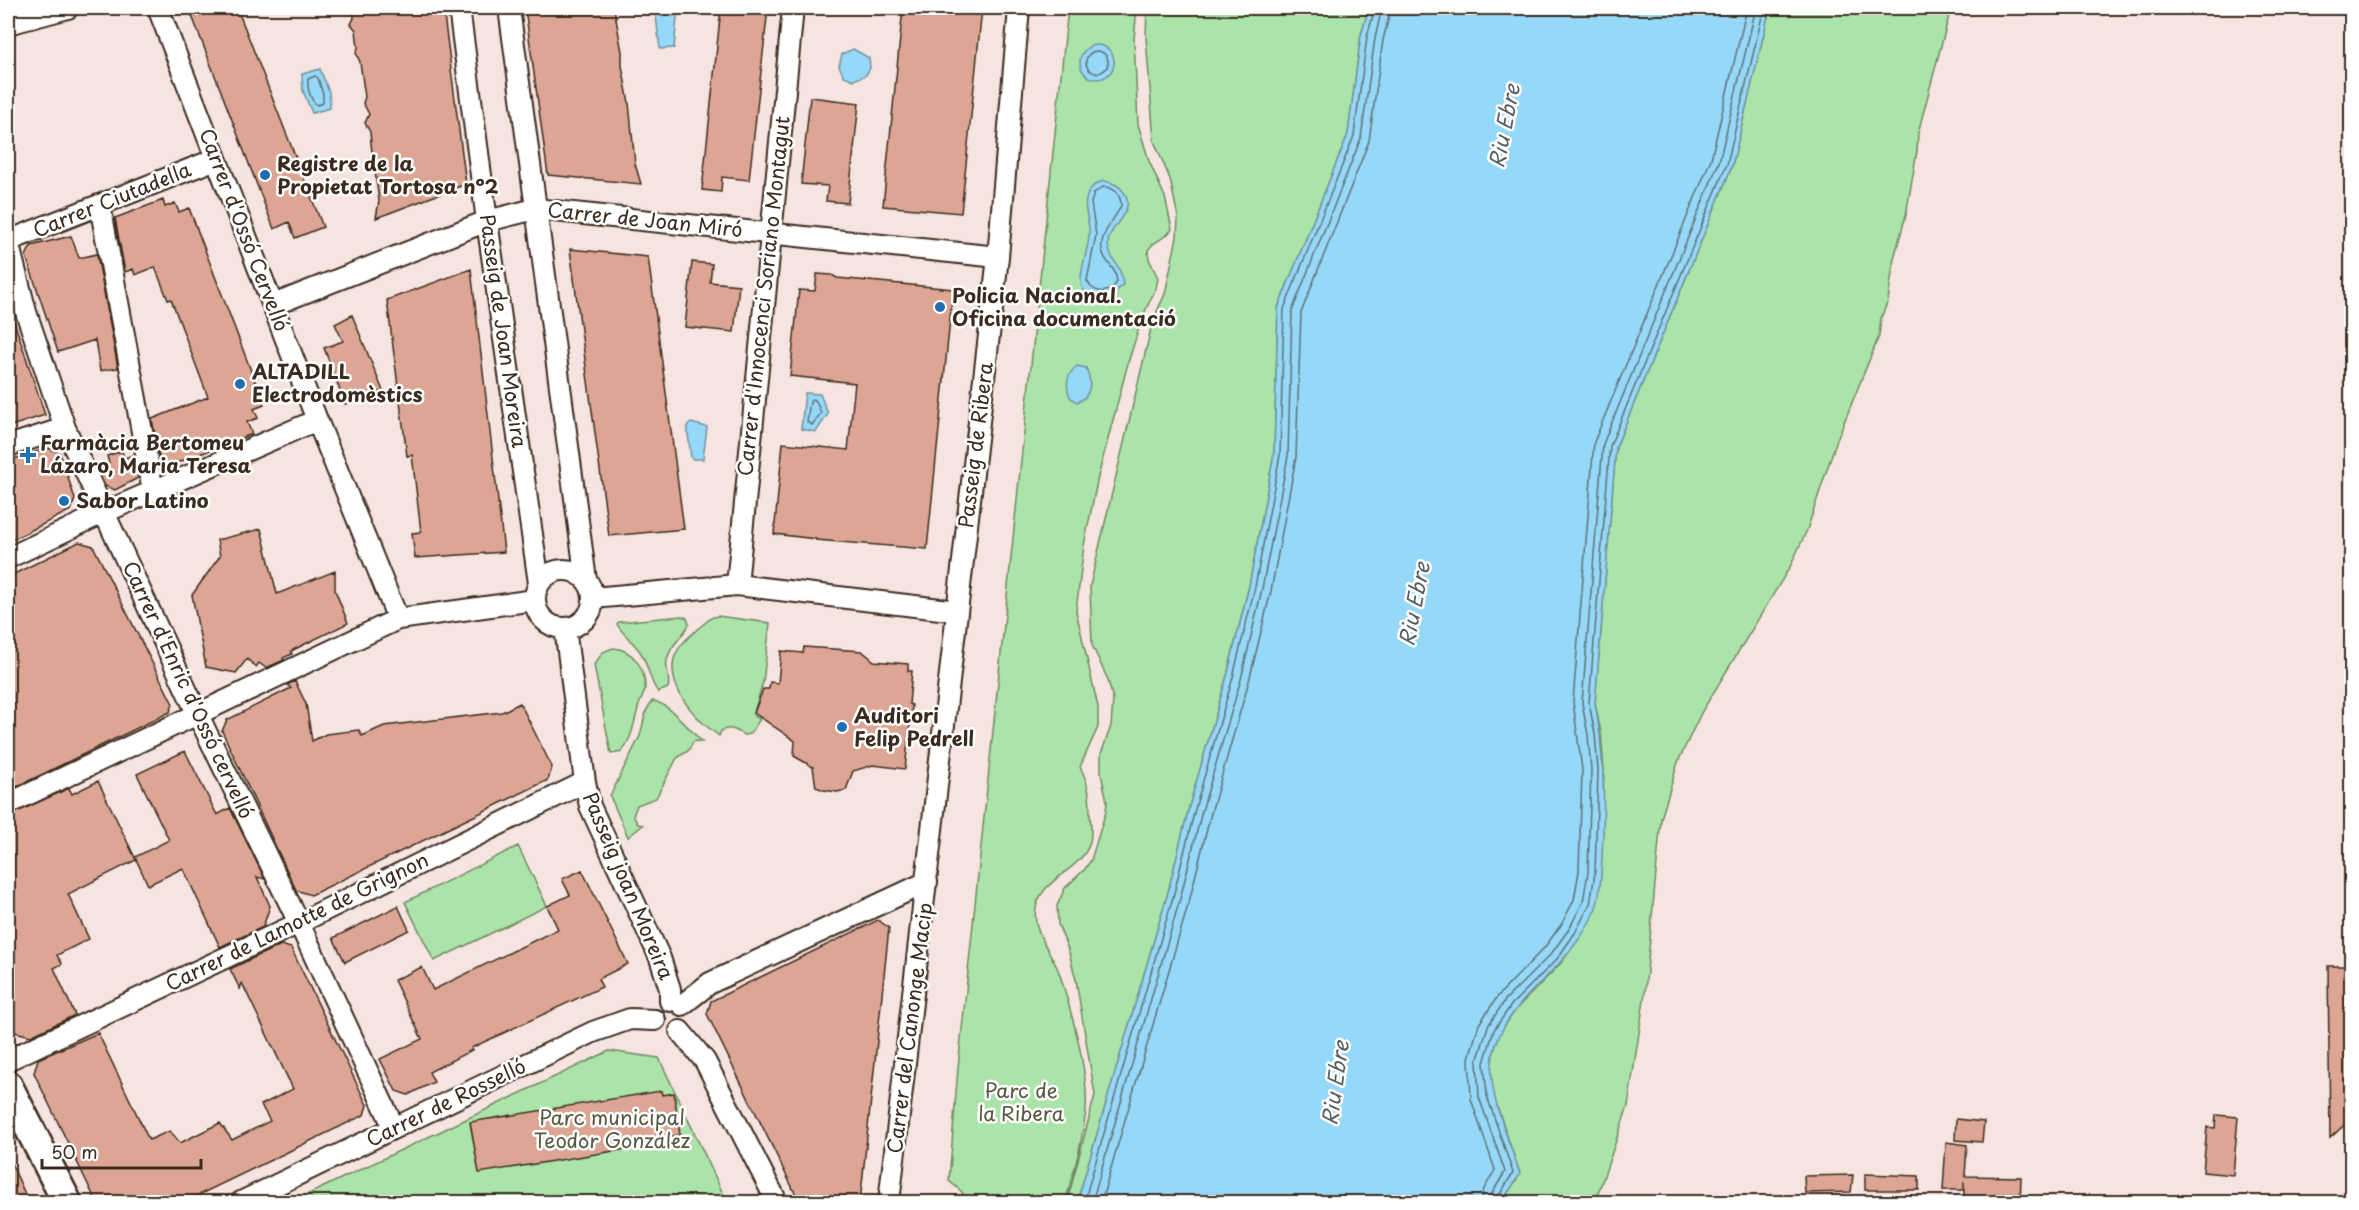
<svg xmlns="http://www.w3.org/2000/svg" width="2359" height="1210" font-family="'Playpen Sans',sans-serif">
<rect width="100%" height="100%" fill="#f5e4df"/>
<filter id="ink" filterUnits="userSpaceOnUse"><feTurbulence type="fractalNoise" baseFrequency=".0167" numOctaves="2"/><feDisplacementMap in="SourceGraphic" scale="12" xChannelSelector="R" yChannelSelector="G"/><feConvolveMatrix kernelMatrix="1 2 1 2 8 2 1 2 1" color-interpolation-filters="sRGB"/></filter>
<g filter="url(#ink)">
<!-- green -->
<path fill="#aae4a8" stroke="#728763" stroke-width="1.5" d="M1068 8H1137L1134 39 1138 124 1149 161 1165 197 1172 229 1167 235 1153 244 1148 250 1149 259 1158 278 1156 288 1142 318 1128 363 1098 477 1084 545 1076 611 1098 707V727L1080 767C1089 783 1090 797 1090 815 1091 824 1092 833 1090 842 1082 871 1041 878 1036 908 1031 932 1053 953 1060 975 1071 1011 1089 1072 1086 1109 1083 1140 1074 1173 1065 1202H968L961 1191 949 1181 958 1068Z
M1147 8H1369L1361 35 1348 134 1278 308 1274 454 1249 586 1227 676 1189 807 1167 896 1077 1202H1067L1095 1095 1076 980 1069 952 1058 924 1057 906 1065 888 1085 869 1091 860 1106 811 1107 801 1101 774V754L1111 726 1113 699 1108 680 1092 645 1090 586 1153 320 1165 294 1177 237 1178 217 1170 179 1154 141 1146 37Z
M1770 8H1951L1918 133 1917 151 1906 215 1894 258 1888 301 1881 318 1879 336 1836 442 1807 530 1790 567 1701 713 1678 762 1661 819 1645 993 1628 1106 1595 1202H1502L1520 1174 1493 1094 1490 1064 1499 1034 1516 1009 1561 963 1580 937 1601 874 1604 770 1601 733 1595 703 1616 447 1732 166Z
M682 616 687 618 689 624C683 637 670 645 667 660 665 670 671 678 668 688L658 692C650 683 648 664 641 653 634 642 622 634 617 624L619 622Z
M717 616 770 623 763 682 753 715 760 719 750 734 744 735C735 730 731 726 721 731L719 736C697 720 667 690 674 659 678 643 699 628 711 618Z
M613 648C632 649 645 667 645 687 645 693 641 699 639 705 633 725 634 733 622 752L611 754 594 665 603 652Z
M652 701C667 701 691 731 702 742L696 741 693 742 688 751 677 758 656 798 637 805 633 816 638 824 643 825 628 837 610 796 640 736 646 711Z
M518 846 547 906 434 961 405 902Z
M609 1051 659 1058 727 1202H292Z"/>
<!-- water -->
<path fill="#96d8f8" stroke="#7292a1" stroke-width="1.5" d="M655 8H678L674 48 660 49Z
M1369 8H1770L1732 166 1616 447 1595 703C1605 755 1605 806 1602 858 1601 873 1601 893 1596 908 1584 938 1562 962 1539 984 1466 1055 1492 1090 1520 1174L1502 1202H1077L1167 896 1189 807 1227 676 1249 586 1274 454 1278 308 1348 134 1361 35Z
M1080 62a17 17 0 1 1 34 0a17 17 0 1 1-34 0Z
M853 49 869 58 870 68 866 75 854 80 844 76 839 66 842 54Z
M320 69 329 92 330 108 312 113 303 91 302 74Z
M1103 181C1111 182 1118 184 1123 191 1139 211 1107 225 1108 245 1109 260 1122 264 1123 284 1113 299 1084 306 1081 282 1080 270 1088 250 1089 236 1091 222 1082 209 1087 196 1090 187 1095 184 1103 181Z
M1077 366 1086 368C1092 381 1092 397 1077 402L1070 397C1065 386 1067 373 1077 366Z
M805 393 820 394 828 414 816 432 801 429Z
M691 423 707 427 703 459H693L691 457 687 426Z"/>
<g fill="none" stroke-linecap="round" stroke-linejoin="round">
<!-- shore -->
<path stroke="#5f7075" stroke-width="1.5" d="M1086 62a11 11 0 1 1 22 0a11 11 0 1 1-22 0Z
M315 76 318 78 323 94V103L317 105C310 100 307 87 308 79Z
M1103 187C1114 187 1121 194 1121 206 1113 223 1092 240 1107 261 1113 269 1116 272 1117 282 1110 293 1100 294 1091 287L1087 281 1096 235 1091 203 1094 193Z
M812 399 816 401 821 413 812 425 807 422 810 402Z
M1084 1202 1173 897 1195 809 1233 677 1255 587 1280 455 1284 309 1354 136 1367 37 1375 8
M1092 1202 1180 899 1202 811 1241 679 1262 589 1288 456 1292 311 1361 138 1375 38 1382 8
M1101 1202 1189 902 1211 813 1249 681 1271 591 1296 457 1301 313 1369 141 1383 40 1391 8
M1481 1202 1483 1191 1495 1170 1471 1099 1469 1058 1479 1024 1498 996 1544 948 1561 925 1574 900 1579 871 1582 770 1573 702 1594 442 1711 159 1747 8
M1490 1202 1491 1195 1505 1172 1479 1097 1477 1062 1488 1026 1506 999 1551 954 1569 929 1583 902 1588 872 1591 770 1588 735 1582 703 1603 444 1719 162 1756 8
M1498 1202V1197L1513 1173 1487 1096 1484 1063 1494 1030 1512 1004 1557 959 1575 933 1590 904 1595 873 1598 770 1595 734 1589 703 1610 446 1727 164 1764 8"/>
</g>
<!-- building -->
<path fill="#dda694" stroke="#3b2a1e" stroke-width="1.5" d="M189 8H237L323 227 295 238 289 222 274 229Z
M353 8H443L466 184 376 218 379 201 375 172 370 160 372 153 370 132 365 123 369 114 363 103 365 97 360 62 356 53 358 48 356 30 351 24 354 18Z
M525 8H614L622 52V66L629 103 635 164 641 184 548 175Z
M721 8H768L749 180 722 177 721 192 702 190Z
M903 8H982L961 213 883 206Z
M810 97 859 103 848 203 826 201 828 186 801 184Z
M163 200 165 207 175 203 179 212 189 208 264 405 254 409 258 418 247 422 252 434 161 469 152 419 208 397 171 299 168 300 155 267 135 275 133 269 125 272 115 218Z
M71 236 79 258 97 254 118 368 100 371 95 340 58 352 26 256 31 246Z
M570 249 648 257 684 529 609 536Z
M692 262 712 264 710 282 739 285 734 332 685 327Z
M471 269 504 552 415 558 412 533 421 532 412 455 407 456 387 300Z
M817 274 832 275 837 278 953 289 927 549 816 540V539L774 534 783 443 848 450 855 383 790 376 799 290 815 291Z
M8 312H11L45 415 8 427Z
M352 315 383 391 345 404 324 348 343 341 335 324Z
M48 448 60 453 75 499 71 510 8 542V461Z
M122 451 124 458 134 455 138 478 115 490 105 486 96 467 109 463 107 456Z
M261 529 277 594 335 571V590L348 623 291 651 292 654 283 658 284 660 266 668 259 663 256 667 247 659 236 673 206 667 192 595 220 556 217 540Z
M79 542 93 546 173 704 170 712 8 791V577Z
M804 647 862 651 874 661 908 664V671H912L909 704 912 705 905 769 873 765 853 771 846 790 837 792 824 790 816 787 813 767 794 756 795 741 754 713 763 689H769L770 682 778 683 781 651 803 653Z
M295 681 306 704 312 741 326 734 359 730 362 736 384 726 502 712 520 703 552 767 548 780 311 895 296 890 222 731 227 720 291 688 287 685Z
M185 751 217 815 230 808 265 879 257 877 270 906 263 927 220 947 183 868 148 885 135 857 169 840 137 774Z
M98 781 136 860 68 894 89 939 57 955 62 964 54 968 75 1015 31 1036 11 1031 8 1023V816L69 788 72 794Z
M582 870 628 964 598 979 602 987 471 1048 472 1050 429 1072 434 1082 408 1095 396 1091 380 1059 422 1039 394 980 422 967 433 990 558 929 547 906 570 895 562 879Z
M398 906 409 930 345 962 333 938Z
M878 920 889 928 860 1203H800L707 1014 711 1001Z
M281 945 291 948 367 1105 364 1115 182 1203H97L34 1073 38 1059 98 1033 149 1140 170 1131 180 1143 220 1123 232 1140 270 1121 261 1105 293 1089 242 983 240 989 230 969Z
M2328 966H2352V1118L2330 1138Z
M661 1091 662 1095 674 1093 680 1135 669 1137V1142L479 1173 470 1122Z
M2216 1115 2238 1117 2233 1175 2203 1172 2207 1127 2215 1128Z
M1956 1119 1984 1122 1982 1142 1955 1140Z
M1946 1142 1967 1145 1965 1176 2021 1177 2020 1203H1964V1182V1190H1943Z
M8 1156 29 1203H8Z
M1865 1174 1919 1176V1190H1865Z
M1853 1175 1851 1192 1805 1193 1804 1176Z"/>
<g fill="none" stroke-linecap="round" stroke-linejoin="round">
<defs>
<path id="street" d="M158 8 317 420 398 619
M459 8 487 221 539 583
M509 8 586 580
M8 24 68 8
M100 205 153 491
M8 241 216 159
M8 242 26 312 65 428 197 713 299 923 394 1128
M273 305 487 221 535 209 998 257
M8 446 65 428
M8 558 105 512 317 420
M535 599a29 29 0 1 1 58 0a29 29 0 1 1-58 0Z
M737 585 793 8
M593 598 737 585 957 611
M565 628 585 782 590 806 660 958 670 989V1001
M8 804 398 619 535 600
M682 1005 710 983 927 882
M680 1031 705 1061 777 1202
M8 1060 299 923 585 782
M241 1202 593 1032 630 1019 655 1020
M889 1202 998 257 1019 8"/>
<path id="secondary" d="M8 1086 67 1202"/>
</defs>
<!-- street casing -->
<use href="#street" stroke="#3b2a1e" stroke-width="24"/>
<!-- secondary casing -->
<use href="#secondary" stroke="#3b2a1e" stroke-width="33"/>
<!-- street -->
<use href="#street" stroke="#fff" stroke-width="20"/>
<!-- secondary -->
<use href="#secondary" stroke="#fff" stroke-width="28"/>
</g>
</g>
<!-- markers -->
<g fill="#1f6fb2" stroke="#fff" stroke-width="2">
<circle cx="265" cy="175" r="6"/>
<circle cx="940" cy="307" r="6"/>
<circle cx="240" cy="384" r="6"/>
<path d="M25 446h6v6h6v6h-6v6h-6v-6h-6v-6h6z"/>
<circle cx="64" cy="501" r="6"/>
<circle cx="842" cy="727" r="6"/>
</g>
<g text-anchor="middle" stroke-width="5" stroke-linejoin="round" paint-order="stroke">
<!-- poi labels -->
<g font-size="20" font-weight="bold" fill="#3b2a1e" stroke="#fff" text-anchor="start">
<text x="277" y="171">Registre de la<tspan x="277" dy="23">Propietat Tortosa n°2</tspan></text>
<text x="952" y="303">Policia Nacional.<tspan x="952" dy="23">Oficina documentació</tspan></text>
<text x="252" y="379">ALTADILL<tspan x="252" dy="23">Electrodomèstics</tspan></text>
<text x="40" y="450">Farmàcia Bertomeu<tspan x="40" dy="23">Lázaro, Maria Teresa</tspan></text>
<text x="76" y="508">Sabor Latino</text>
<text x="854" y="723">Auditori<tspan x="854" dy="23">Felip Pedrell</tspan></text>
</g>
<!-- street labels -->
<g font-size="20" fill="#3b2a1e" stroke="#fff">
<text transform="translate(112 200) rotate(-22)" y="7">Carrer Ciutadella</text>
<text transform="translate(645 220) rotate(6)" y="7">Carrer de Joan Miró</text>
<text transform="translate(244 230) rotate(69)" y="7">Carrer d'Ossó Cervelló</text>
<text transform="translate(764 296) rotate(-84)" y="7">Carrer d'Innocenci Soriano Montagut</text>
<text transform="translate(503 331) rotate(82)" y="7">Passeig de Joan Moreira</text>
<text transform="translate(976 445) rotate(-83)" y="7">Passeig de Ribera</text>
<text transform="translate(188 690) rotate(65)" y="7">Carrer d'Enric d'Ossó cervelló</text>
<text transform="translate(628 886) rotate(67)" y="7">Passeig joan Moreira</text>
<text transform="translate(297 922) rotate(-26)" y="7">Carrer de Lamotte de Grignon</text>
<text transform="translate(910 1028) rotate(-83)" y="7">Carrer del Canonge Macip</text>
<text transform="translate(446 1103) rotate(-26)" y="7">Carrer de Rosselló</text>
</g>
<!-- park labels -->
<g font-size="20" fill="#575840" stroke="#fff">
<text x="1021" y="1098">Parc de<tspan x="1021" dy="23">la Ribera</tspan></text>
<text x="612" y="1125">Parc municipal<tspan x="612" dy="23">Teodor González</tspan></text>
</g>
<!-- water labels -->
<g font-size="21" font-style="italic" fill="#565e5f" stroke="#fff">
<text transform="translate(1505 126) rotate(-79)" y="7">Riu Ebre</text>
<text transform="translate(1415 604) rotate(-79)" y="7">Riu Ebre</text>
<text transform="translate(1336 1083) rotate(-82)" y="7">Riu Ebre</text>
</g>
</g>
<!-- margin -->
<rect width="2359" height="1210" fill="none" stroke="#fff" stroke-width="30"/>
<rect x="15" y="15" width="2329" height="1180" fill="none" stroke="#3b2a1e" stroke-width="2" filter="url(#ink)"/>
<!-- scale -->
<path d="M42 1159v9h159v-9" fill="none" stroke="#3b2a1e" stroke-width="3"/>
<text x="51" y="1159" font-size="18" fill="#3b2a1e" stroke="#ffffff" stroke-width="4.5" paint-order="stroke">50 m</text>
</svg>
